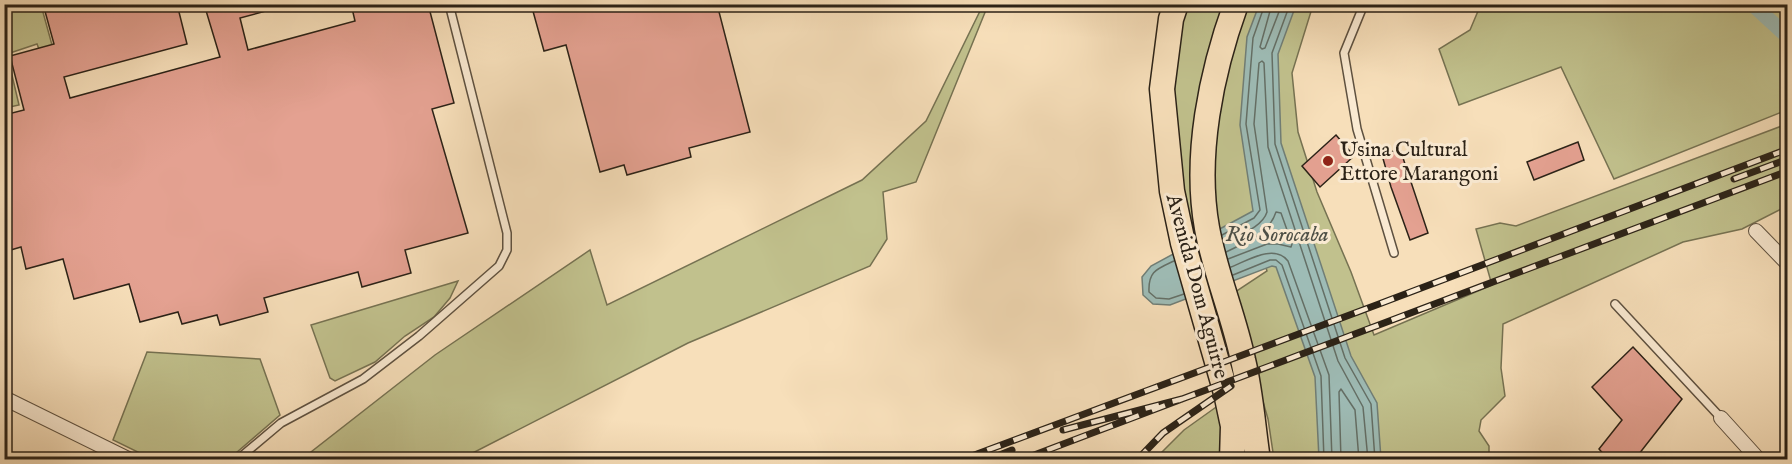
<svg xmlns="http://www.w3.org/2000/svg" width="1792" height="464" font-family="'IM FELL English',serif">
<rect width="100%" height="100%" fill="#f7dfba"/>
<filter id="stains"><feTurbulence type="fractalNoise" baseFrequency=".00333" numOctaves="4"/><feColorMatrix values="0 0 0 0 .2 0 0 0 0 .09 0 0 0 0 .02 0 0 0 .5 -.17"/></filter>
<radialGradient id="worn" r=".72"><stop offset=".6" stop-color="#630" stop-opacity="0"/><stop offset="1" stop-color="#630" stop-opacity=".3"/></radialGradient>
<!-- green -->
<path fill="#c1c18d" stroke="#767252" stroke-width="1.5" d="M1481 4 1787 5V110L1614 179 1561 67 1459 105 1439 49 1470 30Z
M5 5H41L57 63 46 67 37 44 7 54 19 105 5 108Z
M983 5H988L916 182 883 192 887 239 870 266 688 343 461 459H302L435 355 590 250 607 305 862 180 926 121Z
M1187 5H1226L1202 239 1191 245C1173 167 1166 83 1187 5Z
M1246 5H1313L1292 73 1298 132 1317 192 1351 272 1374 335 1492 285 1476 229 1500 223 1516 226 1787 124V206L1742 229 1683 242 1503 324 1501 368 1505 396 1481 420 1479 431 1489 446V459H1274L1268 419 1232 294 1267 271 1249 215 1215 232 1213 222 1214 119Z
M458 281 450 298 434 317 405 336 375 362 335 381 330 378 311 325Z
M147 352 260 359 280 415 229 459H152L113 440Z
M1219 405 1223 444 1218 459 1154 460 1184 430Z"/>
<!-- water -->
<path fill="#9ebcb6" stroke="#707e76" stroke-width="1.5" d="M1259 5H1296L1278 54 1281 143 1351 356 1377 403 1381 459H1319L1315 377 1276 267 1272 266 1170 305 1153 304 1143 295 1142 277 1151 266 1253 211 1240 125 1247 37Z"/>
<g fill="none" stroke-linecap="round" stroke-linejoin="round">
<!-- shore -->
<path stroke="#646f66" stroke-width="1.5" d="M1272 4 1260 47 1262 49 1265 48 1282 4
M1290 4 1272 53 1275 144 1345 358 1371 404 1375 460
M1222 235 1254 218 1260 210 1246 124 1253 38 1265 4
M1224 243C1238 235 1262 228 1267 212L1254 124 1259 63 1262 61 1264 63 1268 147 1338 361 1363 407 1368 460
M1226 252C1246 242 1269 234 1276 212L1281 213 1292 244 1291 247 1278 244H1267L1228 259
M1174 261C1157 269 1148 271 1149 292L1156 298 1169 299 1184 294
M1231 267C1247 261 1274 243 1288 261L1329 375 1332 460
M1233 275 1270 260H1276L1282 265 1321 376 1324 460
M1341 460 1339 392 1341 389 1355 410 1359 460"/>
<!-- canal -->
<path stroke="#9ebcb6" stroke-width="15" d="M1752 4 1788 37"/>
</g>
<!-- building -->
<path fill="#e4a191" stroke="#2b2217" stroke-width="1.5" d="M43 4H85L87 11 111 4H177L187 44 64 77 70 98 220 57 204 4H277V8L240 18 248 50 355 21 351 4H428L454 103 432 109 468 233 405 250 411 273 362 287 358 272 264 298 268 312 220 325 217 315 182 324 178 312 140 322 129 284 74 299 63 259 26 269 21 247 4 252V115L24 110 10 56 54 44Z
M531 4H717L750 132 689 148 691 157 627 175 624 165 600 172 566 45 544 51Z
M1336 135 1354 156 1320 187 1302 166Z
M1578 142 1584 160 1534 180 1527 162Z
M1400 149 1428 233 1410 240 1391 187 1382 155Z
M1633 347 1682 399 1635 459H1608L1599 449 1622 420 1592 387Z"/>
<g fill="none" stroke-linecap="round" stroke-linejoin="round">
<defs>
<path id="service" d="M1364 4 1344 53 1357 129 1394 253
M1615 304 1721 418
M237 460 281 423 363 379 419 336 499 266 507 250V233L449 4"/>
<path id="minor" d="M1756 231 1788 264
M4 398 130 460
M1721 418 1759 460"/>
<path id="trunk" d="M1176 4 1171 19 1162 89 1172 191 1183 243 1226 393 1233 426 1232 460
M1236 4C1211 73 1194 156 1207 228 1215 273 1234 316 1243 360 1251 393 1253 427 1258 460"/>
</defs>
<!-- service casing -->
<use href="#service" stroke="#5e5140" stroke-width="10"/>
<!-- minor casing -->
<use href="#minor" stroke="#5e5140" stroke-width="16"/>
<!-- trunk casing -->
<use href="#trunk" stroke="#2b2217" stroke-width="27"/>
<!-- service -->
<use href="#service" stroke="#faead2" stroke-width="7"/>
<!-- minor -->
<use href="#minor" stroke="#faead2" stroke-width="14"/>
<!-- trunk -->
<use href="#trunk" stroke="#f7dfba" stroke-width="24"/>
<defs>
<path id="rail" d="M1734 179 1788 159
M1182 399 1788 171
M961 460 1379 304 1788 149
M987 460 1012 450
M1021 460 1182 399 1063 430
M1137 460 1163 433 1231 386"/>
</defs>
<!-- rail casing -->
<use href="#rail" stroke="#2b2217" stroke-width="7"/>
<!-- rail -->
<use href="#rail" stroke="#faead2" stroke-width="4.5" stroke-dasharray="14" stroke-linecap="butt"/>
</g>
<!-- markers -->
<circle fill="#8f2418" stroke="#faead2" stroke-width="2" cx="1328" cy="161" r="6"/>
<g text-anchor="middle" stroke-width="6" stroke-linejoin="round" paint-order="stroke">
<!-- poi labels -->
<g font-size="21" fill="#2b2217" stroke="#faead2" text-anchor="start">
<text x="1340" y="156">Usina Cultural<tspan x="1340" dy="24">Ettore Marangoni</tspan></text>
</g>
<!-- street labels -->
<g font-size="21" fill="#2b2217" stroke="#faead2">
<text transform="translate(1198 286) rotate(75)" y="7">Avenida Dom Aguirre</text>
</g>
<!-- water labels -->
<g font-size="22" font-style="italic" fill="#4e5047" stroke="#faead2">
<text x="1277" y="241">Rio Sorocaba</text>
</g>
</g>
<!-- margin -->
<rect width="1792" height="464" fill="none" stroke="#f7dfba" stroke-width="24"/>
<rect x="6" y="6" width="1780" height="452" fill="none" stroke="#2b2217" stroke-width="3"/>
<rect x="12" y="12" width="1768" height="440" fill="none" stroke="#2b2217" stroke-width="1.5"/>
<rect width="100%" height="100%" filter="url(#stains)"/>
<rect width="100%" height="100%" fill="url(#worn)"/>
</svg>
